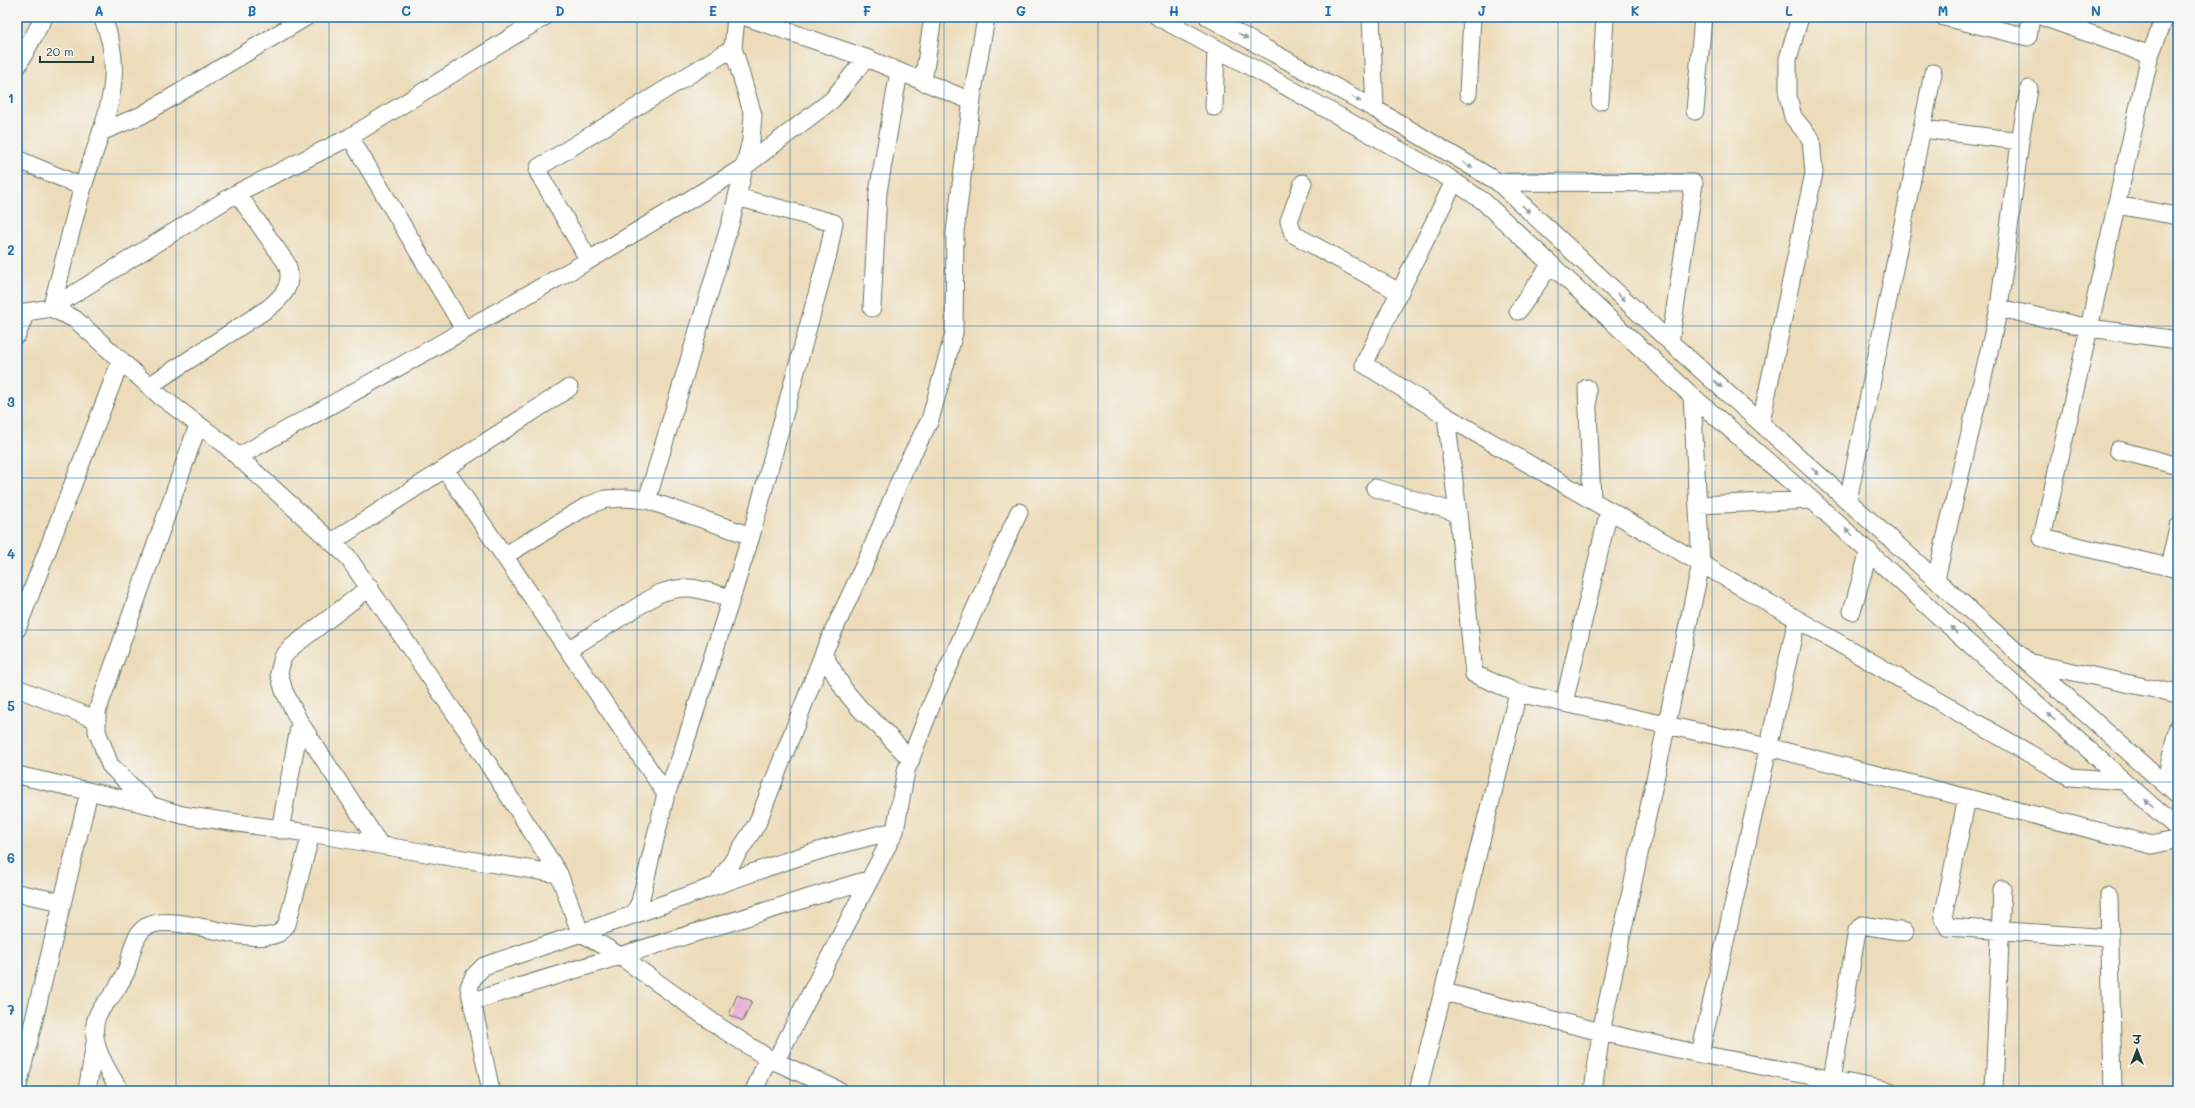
<svg xmlns="http://www.w3.org/2000/svg" width="2195" height="1108" font-family="Mali,'Playpen Sans Deva',sans-serif">
<rect width="100%" height="100%" fill="#f6f6f2"/>
<filter id="ink" filterUnits="userSpaceOnUse"><feTurbulence type="fractalNoise" baseFrequency=".025" numOctaves="2"/><feDisplacementMap in="SourceGraphic" scale="8" xChannelSelector="R" yChannelSelector="G"/><feConvolveMatrix kernelMatrix="1 2 1 2 8 2 1 2 1" color-interpolation-filters="sRGB"/></filter>
<filter id="wash" filterUnits="userSpaceOnUse"><feTurbulence type="fractalNoise" baseFrequency=".012" numOctaves="4" result="noise"/><feDisplacementMap in="SourceGraphic" scale="16" xChannelSelector="R" yChannelSelector="G"/><feGaussianBlur stdDeviation="0.9" result="paint"/><feColorMatrix in="noise" values="0 0 0 0 0 0 0 0 0 0 0 0 0 0 0 0 0 1.4 0 .05"/><feComposite in="paint" operator="in"/></filter>
<g filter="url(#wash)">
<rect width="100%" height="100%" fill="#eddcba"/>
<g id="blocks">
<!-- building -->
<path fill="#e8add8" d="M737 995 752 1001 743 1021 729 1015Z"/>
</g>
</g>
<g filter="url(#ink)">
<use href="#blocks" fill-opacity="0" stroke="#677563" stroke-width="1"/>
<g fill="none" stroke-linecap="round" stroke-linejoin="round">
<defs>
<path id="minor" d="M102 17C130 78 100 129 83 187 71 227 63 268 51 308L75 319 160 396 223 443 347 556 467 731 559 874 580 932 620 956 721 1028 768 1058 840 1091
M746 17 866 58 971 101
M1158 17 1264 74 1449 178 1483 201 1692 396 1812 500 1956 632 2178 829
M1208 17 1375 109 1498 182 1670 342 2178 796
M1371 17 1375 109
M1944 17 2028 37 2031 17
M2043 17 2150 55
M2165 17 2150 55 2042 538 2178 569
M17 67 44 17
M923 82 933 17
M1468 94 1472 17
M1600 101 1605 17
M1214 107 1216 48
M1695 111 1703 17
M1923 129 2020 141
M101 132 142 115 306 17
M350 137 464 329
M17 159 83 187
M1454 182 1364 364 1446 416 2070 777 2124 781
M1498 182 1694 183 1670 342
M1303 183 1289 221 1293 234 1399 292
M2116 205 2178 216
M586 262 744 167 832 100 866 58
M872 308 878 192 899 72
M1999 308 2090 328 2178 340
M1518 311 1551 264
M17 335 26 312 51 308 237 193 350 137 544 17
M149 386 267 309C283 297 294 285 287 264L237 193
M1587 388 1592 500
M1446 416 1458 513 1474 674 1518 693 1768 747 2152 845 2178 839
M1761 422 1814 173 1811 139 1793 117 1788 96V59L1800 17
M198 425 97 712V731L110 765 150 805 182 815 322 835 438 855 559 874
M2118 450 2178 466
M238 457 586 262 587 257 538 172 539 167 733 48 736 17
M445 469 666 794
M1375 488 1458 513
M647 500 731 221 751 140 753 115 733 48
M1848 501 1933 73
M1698 505 1812 500
M332 542 569 388
M504 556 587 506 605 499 627 498 647 500 751 536
M2169 567 2178 527
M1936 579 1999 308 2020 141 2029 89
M370 587 292 647 283 657 279 673 284 691 300 723 380 845
M1852 611 1869 551
M17 629 121 360
M568 650 658 594C688 582 701 590 731 598
M823 654 845 691 862 711 881 728 911 760
M2031 663 2178 694
M17 688 97 720
M1564 703 1609 510
M17 775 150 805
M2165 784 2178 726
M1967 798 1943 918 1948 927 2110 938
M280 830 300 723
M717 885 757 824 826 647 869 555 905 468 930 420 954 333 955 232 973 91 985 24
M17 893 62 902
M2109 896 2113 1091
M633 915 640 902 666 794 680 759 751 536 828 254 834 223 737 197
M1444 992 1601 1032 1700 1054 1890 1091
M473 1001 870 879
M1700 1054 1797 619
M775 1062 895 831
M1832 1079 1857 931 1862 925 1905 932
M17 1090 89 792
M87 1091 95 1043
M120 1091C107 1069 85 1039 99 1012 104 1004 112 997 117 988 120 983 123 978 126 972 131 959 132 940 142 930 167 906 247 949 279 933 282 931 285 927 287 924L311 834
M491 1091 469 987 474 976 484 966C550 944 616 921 681 898 754 872 820 847 895 831L906 771 933 701 1019 512
M754 1091 768 1058
M1418 1091 1518 693
M1593 1091 1601 1032 1701 564 1692 396
M1994 1091 2002 889"/>
</defs>
<!-- minor casing -->
<use href="#minor" stroke="#677563" stroke-width="19"/>
<!-- minor -->
<use href="#minor" stroke="#fff" stroke-width="17"/>
</g>
<!-- one-way arrows -->
<defs><path id="oneway-solid" d="M-6-.8H1V-3.2L6.5 0L1 3.2V.8H-6Z"/></defs>
<g fill="#8f9e9a">
<use href="#oneway-solid" transform="translate(1243 36) rotate(29)"/>
<use href="#oneway-solid" transform="translate(1356 99) rotate(29)"/>
<use href="#oneway-solid" transform="translate(1468 165) rotate(31)"/>
<use href="#oneway-solid" transform="translate(1526 209) rotate(43)"/>
<use href="#oneway-solid" transform="translate(1621 297) rotate(43)"/>
<use href="#oneway-solid" transform="translate(1718 384) rotate(41)"/>
<use href="#oneway-solid" transform="translate(1815 471) rotate(42)"/>
<use href="#oneway-solid" transform="translate(1849 532) rotate(-138)"/>
<use href="#oneway-solid" transform="translate(1954 630) rotate(-137)"/>
<use href="#oneway-solid" transform="translate(2051 717) rotate(-139)"/>
<use href="#oneway-solid" transform="translate(2149 803) rotate(-139)"/>
</g>
</g>
<!-- grid -->
<path fill="none" stroke="#1f6fb2" stroke-width="1" stroke-opacity="0.55" d="M176 17V1091M329 17V1091M483 17V1091M637 17V1091M790 17V1091M944 17V1091M1098 17V1091M1251 17V1091M1405 17V1091M1558 17V1091M1712 17V1091M1866 17V1091M2019 17V1091M17 174H2178M17 326H2178M17 478H2178M17 630H2178M17 782H2178M17 934H2178"/>
<!-- margin -->
<rect width="2195" height="1108" fill="none" stroke="#f6f6f2" stroke-width="44"/>
<!-- north arrow -->
<g transform="translate(2137 1050)" stroke="#f6f6f2" stroke-width="3" paint-order="stroke">
<path d="M0-3L7 15L0 10L-7 15Z" fill="#1f3d34"/>
<text y="-6" font-size="11" font-weight="bold" text-anchor="middle" fill="#1f3d34">उ</text>
</g>
<!-- scale -->
<path d="M40 56v6h53v-6" fill="none" stroke="#1f3d34" stroke-width="2"/>
<text x="46" y="56" font-size="12" fill="#1f3d34" stroke="#f6f6f2" stroke-width="3" paint-order="stroke">20 m</text>
<rect x="22" y="22" width="2151" height="1064" fill="none" stroke="#1f6fb2" stroke-width="1.5"/>
<g font-size="13" text-anchor="middle" font-weight="bold" fill="#1f6fb2">
<text x="99" y="16">A</text>
<text x="252" y="16">B</text>
<text x="406" y="16">C</text>
<text x="560" y="16">D</text>
<text x="713" y="16">E</text>
<text x="867" y="16">F</text>
<text x="1021" y="16">G</text>
<text x="1174" y="16">H</text>
<text x="1328" y="16">I</text>
<text x="1482" y="16">J</text>
<text x="1635" y="16">K</text>
<text x="1789" y="16">L</text>
<text x="1943" y="16">M</text>
<text x="2096" y="16">N</text>
<text x="11" y="103">1</text>
<text x="11" y="255">2</text>
<text x="11" y="407">3</text>
<text x="11" y="559">4</text>
<text x="11" y="711">5</text>
<text x="11" y="863">6</text>
<text x="11" y="1015">7</text>
</g>
</svg>
